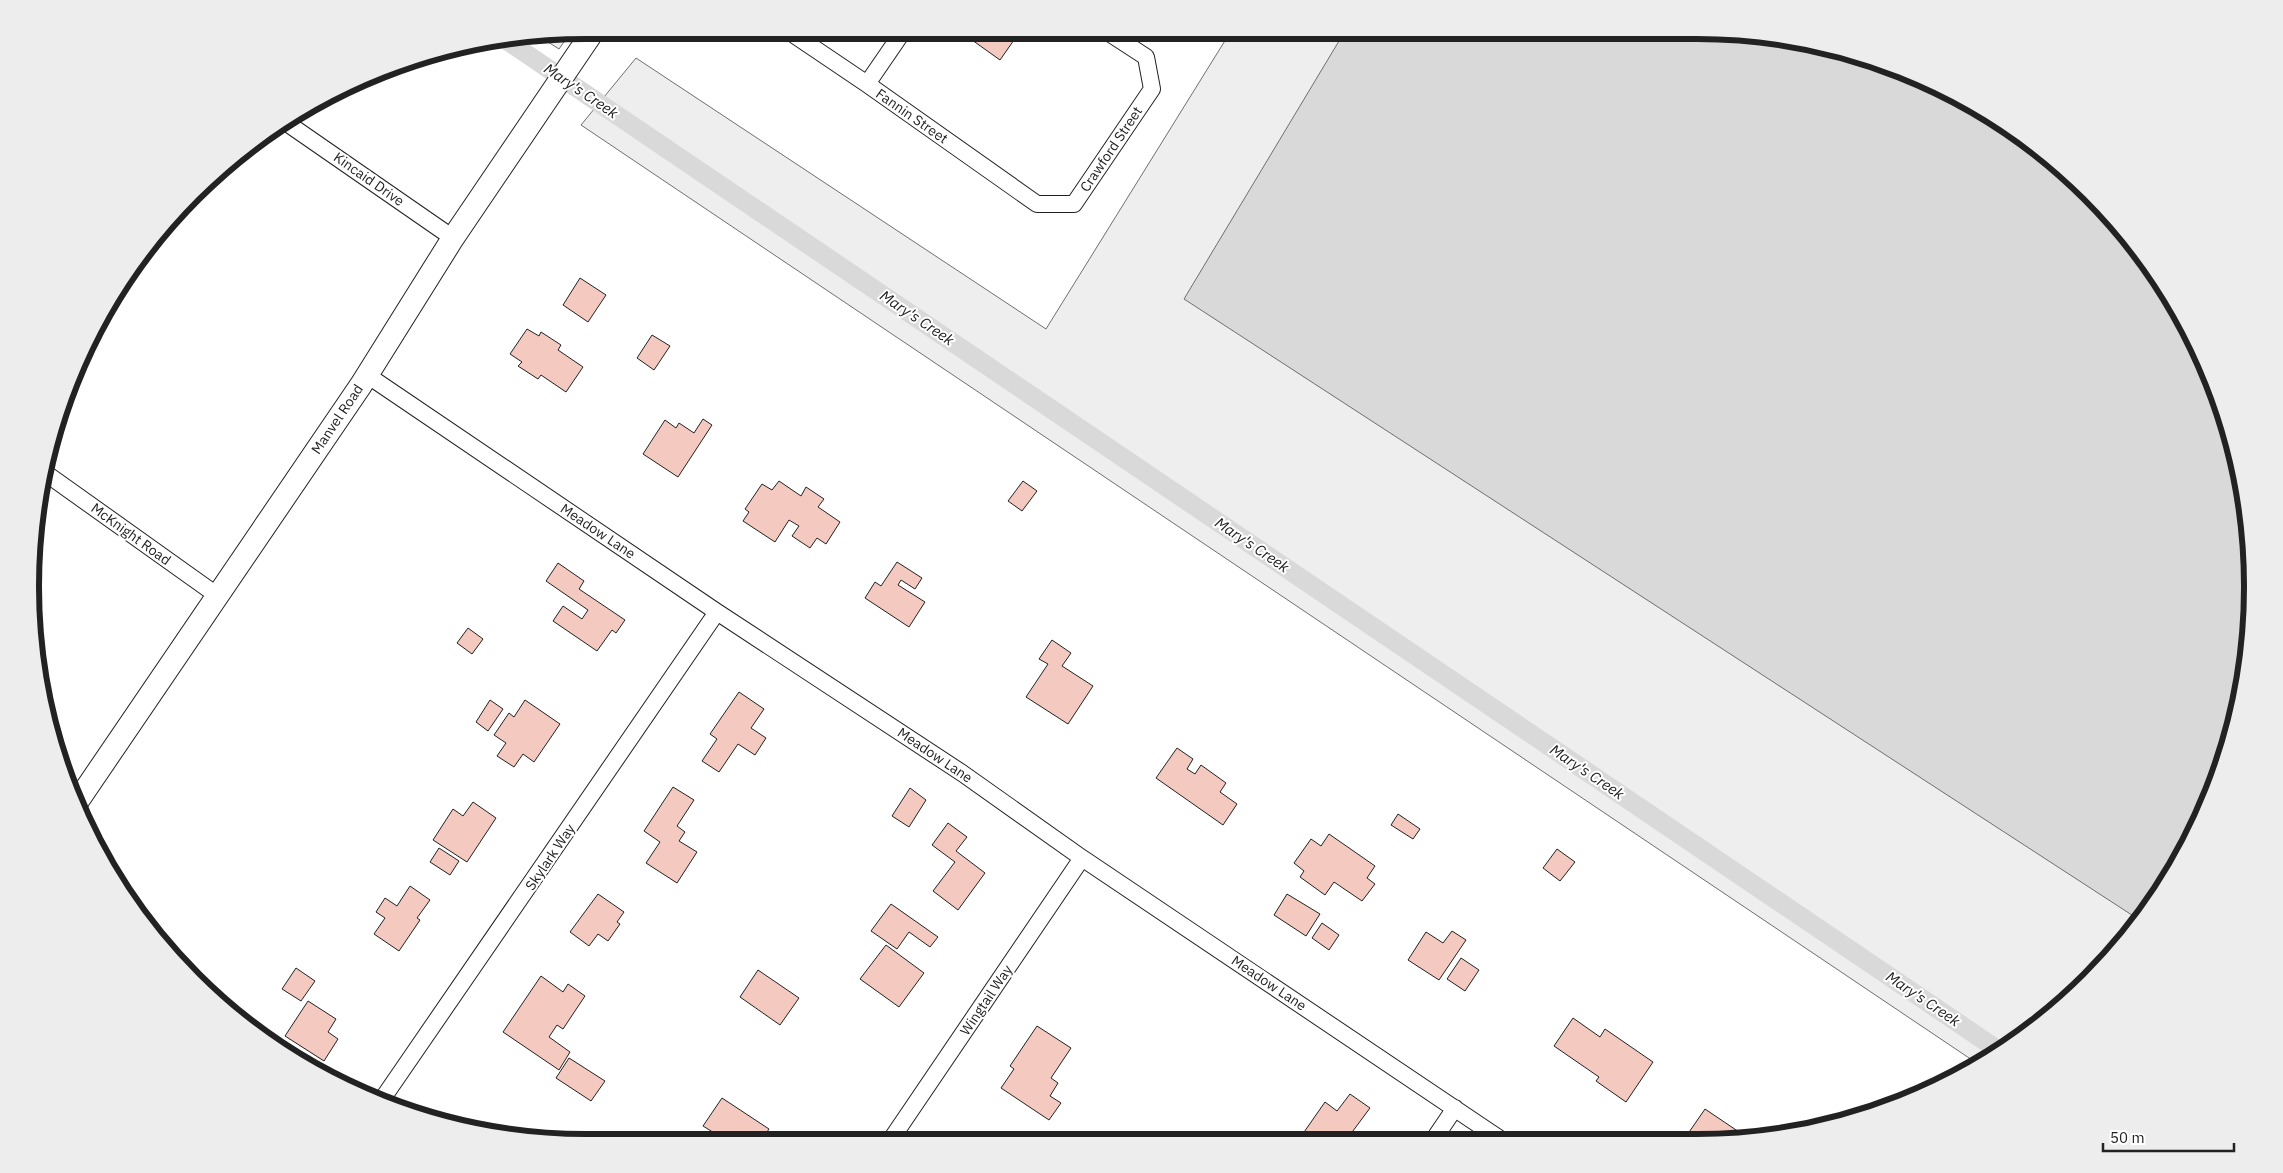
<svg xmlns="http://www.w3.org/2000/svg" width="2283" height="1173" font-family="'IBM Plex Sans',sans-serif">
<rect width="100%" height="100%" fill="#fff"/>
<!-- green -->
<path fill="#eee" stroke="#6f6f6f" d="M1231 31H1733L1841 49 1943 88 2035 145 2115 220 2179 309 2224 408 2248 514 2252 623 2234 731 2195 833 2115 954 2006 1049 1978 1064 581 125 636 58 1046 329Z
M571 32 559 49 537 35Z"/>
<!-- water -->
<path fill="#d9d9d9" stroke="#6f6f6f" d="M1345 31H1733L1841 49 1943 88 2035 145 2115 220 2179 309 2224 408 2248 514 2252 623 2234 731 2195 833 2138 919 1184 299Z"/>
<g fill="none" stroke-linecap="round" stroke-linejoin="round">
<!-- canal -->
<path stroke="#d9d9d9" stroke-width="19" d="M503 38 2001 1052"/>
</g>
<!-- building -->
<path fill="#f3c9c0" stroke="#222" d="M958 30H1021L1000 60Z
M580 278 606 295 588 322 563 305Z
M527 329 539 336 541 332 561 345 558 350 583 367 566 392 541 375 538 379 518 366 522 362 510 354Z
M652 335 670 346 654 370 637 358Z
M703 419 712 425 678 477 643 454 665 420 676 428 679 423 694 433Z
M779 481 801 496 806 487 824 499 818 507 840 522 826 544 817 538 810 548 792 536 799 526 789 520 775 542 743 521 749 512 745 509 762 484 772 490Z
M1023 481 1037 491 1022 511 1008 501Z
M897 562 922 578 915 589 901 580 898 585 925 602 909 627 865 598 875 582 881 586Z
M558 563 584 581 579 589 625 620 616 633 612 630 597 651 553 621 563 606 582 619 588 610 546 581Z
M468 628 483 639 472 654 457 643Z
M1052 640 1071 653 1062 666 1093 686 1068 724 1026 697 1048 664 1039 659Z
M739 692 764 709 751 728 766 738 755 755 738 744 719 772 702 761 717 739 710 734Z
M490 700 503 709 488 731 476 722Z
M525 700 560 724 534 762 523 754 514 767 497 756 506 743 494 735 509 713 514 717Z
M1177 748 1193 759 1187 769 1195 774 1201 765 1226 783 1220 792 1237 804 1223 825 1156 778Z
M673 787 694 800 677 826 685 832 679 841 697 852 677 883 646 863 660 842 644 831Z
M910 788 926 800 909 827 892 816Z
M473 802 496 818 467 862 433 840 453 809 463 816Z
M1398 814 1420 829 1413 839 1391 825Z
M948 823 967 837 956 851 985 873 958 910 933 891 955 862 932 845Z
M1329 834 1375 866 1367 878 1375 884 1362 901 1334 882 1325 895 1300 877 1304 871 1294 863 1311 839 1321 846Z
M439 848 459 861 450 875 430 862Z
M1557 849 1575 862 1560 881 1543 868Z
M410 886 430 900 417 918 420 920 399 951 374 934 385 918 376 912 385 898 397 906Z
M598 894 624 912 617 922 620 924 608 941 598 934 589 946 570 932Z
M1287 894 1320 914 1306 936 1274 915Z
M891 904 938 937 930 947 909 932 897 949 871 931Z
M1322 923 1339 935 1329 950 1312 938Z
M1452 931 1466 940 1439 980 1408 960 1426 932 1443 943Z
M886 945 924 973 899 1007 860 979Z
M1461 958 1479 970 1465 991 1447 979Z
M296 968 315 981 301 1001 282 989Z
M758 970 799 998 780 1025 740 997Z
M541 976 563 992 568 984 585 996 563 1029 557 1025 549 1037 570 1052 559 1070 503 1032Z
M308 1001 336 1019 328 1032 338 1039 324 1061 285 1036Z
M1573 1018 1600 1037 1605 1029 1653 1062 1626 1102 1596 1081 1599 1077 1554 1046Z
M1037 1026 1071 1048 1051 1078 1058 1083 1050 1096 1061 1103 1049 1120 1001 1088 1014 1069 1010 1066Z
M569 1058 605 1081 591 1101 556 1078Z
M1350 1094 1370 1108 1347 1139 1309 1140 1302 1135 1325 1102 1337 1111Z
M722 1098 769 1129 761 1141H727L703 1126Z
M1705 1109 1748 1138H1685Z"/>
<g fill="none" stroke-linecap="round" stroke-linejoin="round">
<defs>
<path id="minor" d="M787 30 867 84 1037 204H1074L1152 89 1146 57 1106 31
M867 84 904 30
M284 121 453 238
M367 375 717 612 962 773 1082 858 1500 1139
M44 472 218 596
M381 1101 717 612
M1434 1139 1455 1108
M890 1141 1082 858"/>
<path id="secondary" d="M75 805 361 385 453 238 594 30"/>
</defs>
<!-- minor casing -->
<use href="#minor" stroke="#222" stroke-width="18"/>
<!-- secondary casing -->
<use href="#secondary" stroke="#222" stroke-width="24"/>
<!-- minor -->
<use href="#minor" stroke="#fff" stroke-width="16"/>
<!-- secondary -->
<use href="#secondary" stroke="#fff" stroke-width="22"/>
</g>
<g text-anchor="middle" stroke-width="4" stroke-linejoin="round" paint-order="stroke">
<!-- street labels -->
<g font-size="14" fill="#222" stroke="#fff">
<text transform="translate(912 116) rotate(35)" y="5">Fannin Street</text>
<text transform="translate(1111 149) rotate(-56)" y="5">Crawford Street</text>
<text transform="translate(369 179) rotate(35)" y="5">Kincaid Drive</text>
<text transform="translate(337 419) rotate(-56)" y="5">Manvel Road</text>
<text transform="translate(598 531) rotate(34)" y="5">Meadow Lane</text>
<text transform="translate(131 534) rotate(36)" y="5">McKnight Road</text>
<text transform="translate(935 755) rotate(34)" y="5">Meadow Lane</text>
<text transform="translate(550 857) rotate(-56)" y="5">Skylark Way</text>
<text transform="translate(1269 983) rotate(34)" y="5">Meadow Lane</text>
<text transform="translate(986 1000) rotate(-56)" y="5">Wingtail Way</text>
</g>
<!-- water labels -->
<g font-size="15" font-style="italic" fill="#222" stroke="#fff">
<text transform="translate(581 91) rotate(34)" y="5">Mary's Creek</text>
<text transform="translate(917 318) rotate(34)" y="5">Mary's Creek</text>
<text transform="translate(1252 545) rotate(34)" y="5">Mary's Creek</text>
<text transform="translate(1587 772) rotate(34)" y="5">Mary's Creek</text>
<text transform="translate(1923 999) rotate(34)" y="5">Mary's Creek</text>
</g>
</g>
<!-- crop -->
<path d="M0 0H2283V1173H0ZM586 39H1697A547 547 0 0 1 2244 586V587A547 547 0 0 1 1697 1134H586A547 547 0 0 1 39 587V586A547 547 0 0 1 586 39Z" fill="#ededed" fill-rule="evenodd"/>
<path fill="none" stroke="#222" stroke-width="6" d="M586 39H1697A547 547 0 0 1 2244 586V587A547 547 0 0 1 1697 1134H586A547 547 0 0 1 39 587V586A547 547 0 0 1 586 39Z"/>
<!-- scale -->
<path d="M2103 1143v8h131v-8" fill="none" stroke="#222222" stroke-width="2.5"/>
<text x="2110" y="1143" font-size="15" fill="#222222" stroke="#ffffff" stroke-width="4" paint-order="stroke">50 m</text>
</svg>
